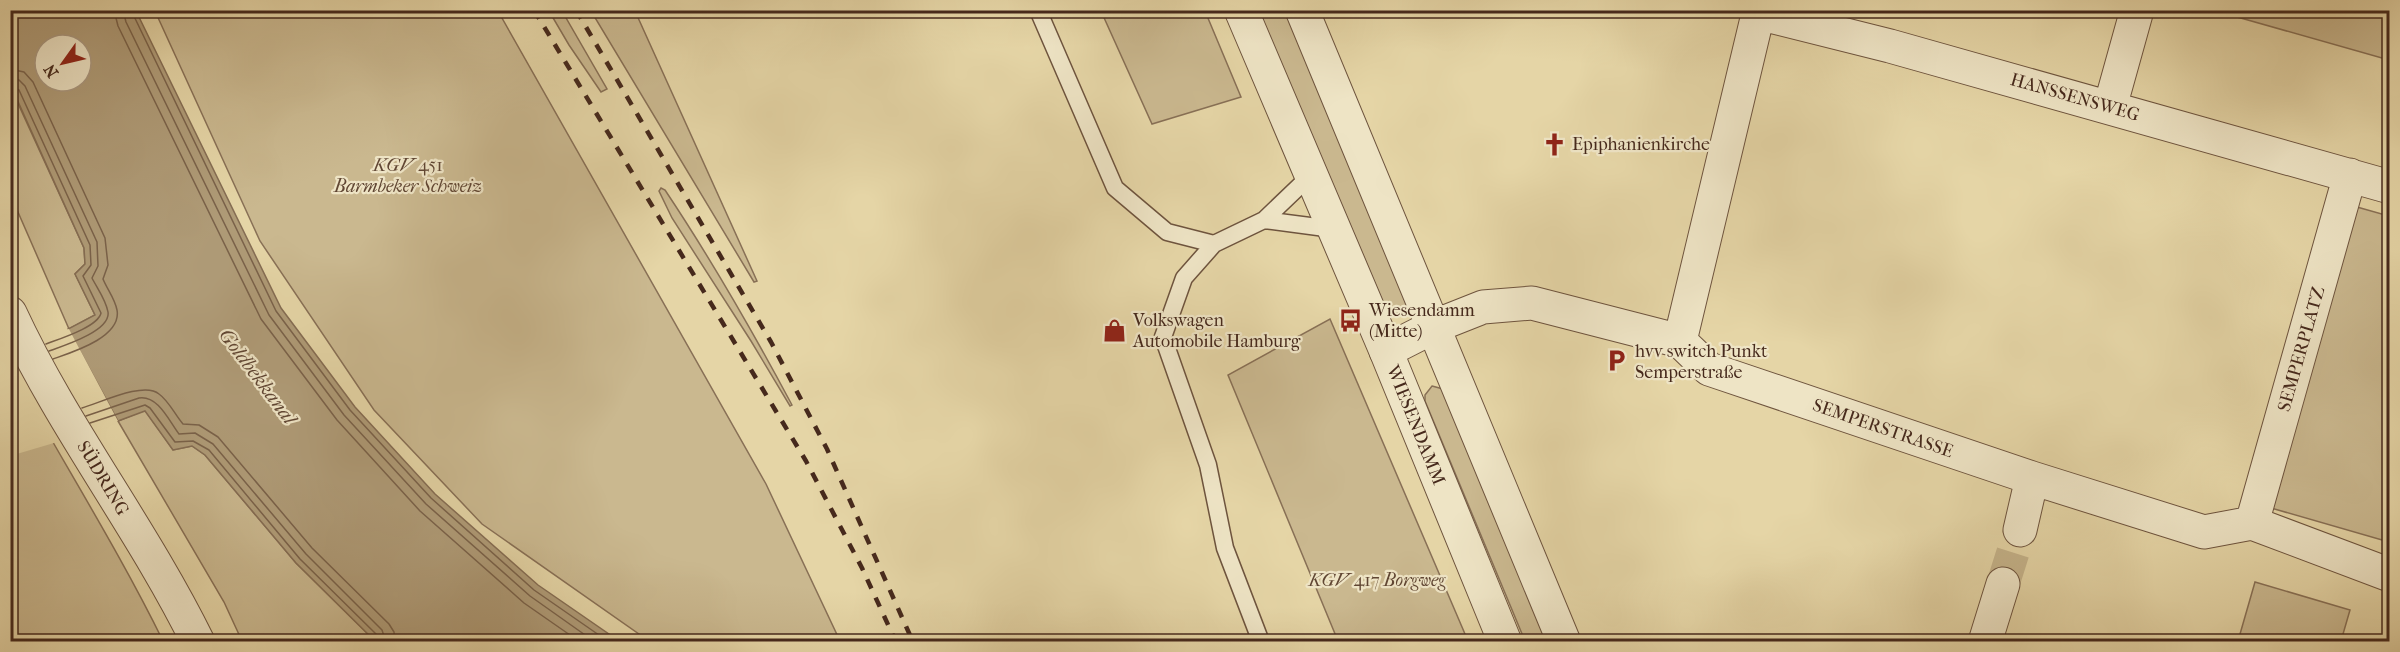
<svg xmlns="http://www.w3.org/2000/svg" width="2400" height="652" font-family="'IM FELL French Canon',serif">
<rect width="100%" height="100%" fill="#e5d5a6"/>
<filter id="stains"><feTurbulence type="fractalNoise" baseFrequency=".00333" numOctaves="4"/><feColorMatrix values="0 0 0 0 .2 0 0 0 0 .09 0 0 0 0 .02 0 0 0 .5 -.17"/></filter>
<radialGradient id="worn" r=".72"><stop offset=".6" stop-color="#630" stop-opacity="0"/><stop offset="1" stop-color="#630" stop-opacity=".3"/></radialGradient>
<!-- green -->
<path fill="#cab88f" stroke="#887056" stroke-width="1.5" d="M2224 10 2389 11V60L2223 13Z
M155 11H498L766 484 840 641H649L482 524 374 410 260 241Z
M549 11H562L607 89 601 92 569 45Z
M591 11H635L757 281 754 282Z
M1101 11H1205L1241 97 1152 124Z
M1259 11H1285L1408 298 1405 310 1392 315 1385 307Z
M10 86 84 248 85 264 75 274 95 315 69 329 11 196Z
M661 188 665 190C711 259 753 332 792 405L790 406 751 341 672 218 659 191Z
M2357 207 2389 216V542L2271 508Z
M1330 319 1468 641H1338L1228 375Z
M10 366C60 458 117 547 163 641H11Z
M1432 386 1443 389 1549 641H1525L1425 401V395Z
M145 410 173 450 192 446 205 455 296 563 375 641H242L224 602 118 421Z
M2255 582 2350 610 2341 641H2238Z"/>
<!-- water -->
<path fill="#af9b77" stroke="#856d53" stroke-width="1.5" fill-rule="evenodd" d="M11 11H136L281 308 355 407 435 494 538 585 619 641H375L296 563 205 455 192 446 173 450 145 411 118 421 68 329 95 315 75 274 85 264 84 248 11 86ZM45 45H81V81H45Z"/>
<!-- pier -->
<path fill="#e5d5a6" d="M69 329 118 421 108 427 10 456V348L54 332Z"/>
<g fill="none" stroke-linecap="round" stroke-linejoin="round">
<!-- shore -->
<path stroke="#7a624a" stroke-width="1.5" d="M114 10 118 26 261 319 337 420 420 511 524 603 580 642
M123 10 126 22 269 315 344 415 426 504 530 596 595 642
M131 10 276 311 350 410 431 498 534 590 609 642
M10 69 24 72 33 82 105 238 108 265 103 279C107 289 115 299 117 310 122 337 73 352 53 359
M10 78 19 80 25 86 97 242 98 266 92 278C97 288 106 300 108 312 111 331 63 346 49 351
M10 86 19 90 90 245 91 265 83 276 101 313C98 327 59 339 46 344
M82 408C100 403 144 381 159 394 169 401 175 415 183 424L199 425 218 437 312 548 389 624 394 632 395 642
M86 416 139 398C158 395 169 421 179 434L195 433 213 444 306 554 382 630 386 642
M90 423 145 405 150 408 175 442 193 441 209 450 300 559 377 635 378 642"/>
<!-- minor-tunnel -->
<path stroke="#c5b38a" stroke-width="33" stroke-dasharray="33 16" stroke-linecap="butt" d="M2003 584 2020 530"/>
<defs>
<path id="service" d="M1038 10 1115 188 1167 232 1214 244 1264 220 1311 175
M1264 220 1333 229
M1214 244 1184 278 1163 337 1208 465 1225 548 1261 642"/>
<path id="minor" d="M1758 13 1890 46 2390 187
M2110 107 2137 10
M10 313C63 428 142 528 198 642
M1680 341 1759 10
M1386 351 1435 326 1483 307 1532 303 1680 341 1709 369 2032 478 2204 532 2252 523 2390 575
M2252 523 2350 175
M2020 530 2032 478
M1985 642 2003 584"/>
<path id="tertiary" d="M1241 10 1386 351 1505 642
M1302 10 1564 642"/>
</defs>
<!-- service casing -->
<use href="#service" stroke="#6e543e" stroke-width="19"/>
<!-- minor casing -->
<use href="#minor" stroke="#6e543e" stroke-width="35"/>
<!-- tertiary casing -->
<use href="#tertiary" stroke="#6e543e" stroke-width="35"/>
<!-- service -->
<use href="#service" stroke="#eee4c5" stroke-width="16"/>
<!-- minor -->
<use href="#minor" stroke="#eee4c5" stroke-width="33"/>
<!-- tertiary -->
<use href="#tertiary" stroke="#eee4c5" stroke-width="33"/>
<!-- rail -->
<path stroke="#46291c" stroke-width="4.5" stroke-dasharray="10 10" stroke-linecap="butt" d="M534 10 806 461 862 568 896 642
M576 10 771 342 827 449 913 642"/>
</g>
<!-- icons -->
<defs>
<symbol id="church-bare" viewBox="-9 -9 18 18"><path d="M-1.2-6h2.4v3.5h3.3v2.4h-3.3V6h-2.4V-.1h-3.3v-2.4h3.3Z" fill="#8f2418" stroke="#eee4c5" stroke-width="2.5" paint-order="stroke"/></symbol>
<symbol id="bus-bare" viewBox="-9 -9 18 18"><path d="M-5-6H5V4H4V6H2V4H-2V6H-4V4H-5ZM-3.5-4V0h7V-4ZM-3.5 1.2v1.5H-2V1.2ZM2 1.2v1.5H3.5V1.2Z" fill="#8f2418" stroke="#eee4c5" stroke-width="2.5" paint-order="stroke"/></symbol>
<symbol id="shop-bare" viewBox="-9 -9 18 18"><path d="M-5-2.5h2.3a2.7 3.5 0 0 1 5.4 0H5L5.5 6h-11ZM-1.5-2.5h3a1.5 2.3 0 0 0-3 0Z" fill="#8f2418" stroke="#eee4c5" stroke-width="2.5" paint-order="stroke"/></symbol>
<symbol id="parking-bare" viewBox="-9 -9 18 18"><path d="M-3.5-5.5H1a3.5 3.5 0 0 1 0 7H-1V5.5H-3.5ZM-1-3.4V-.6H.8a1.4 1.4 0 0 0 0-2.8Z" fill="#8f2418" stroke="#eee4c5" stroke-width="2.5" paint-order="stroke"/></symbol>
</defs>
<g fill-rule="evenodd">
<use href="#church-bare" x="1538" y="128" width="33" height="33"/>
<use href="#bus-bare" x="1334" y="304" width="33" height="33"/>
<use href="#shop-bare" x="1098" y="314" width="33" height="33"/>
<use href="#parking-bare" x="1600" y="344" width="33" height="33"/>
</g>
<g text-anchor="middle" stroke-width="4.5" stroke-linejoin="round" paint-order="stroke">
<!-- street labels -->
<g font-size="18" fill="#46291c" stroke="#eee4c5">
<text transform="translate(2075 97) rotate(16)" y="6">HANSSENSWEG</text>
<text transform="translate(2301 349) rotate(-74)" y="6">SEMPERPLATZ</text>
<text transform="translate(1416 425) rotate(68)" y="6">WIESENDAMM</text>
<text transform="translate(1883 428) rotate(19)" y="6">SEMPERSTRASSE</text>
<text transform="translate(103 478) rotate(59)" y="6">SÜDRING</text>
</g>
<!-- poi labels -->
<g font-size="18" fill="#46291c" stroke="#eee4c5" text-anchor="start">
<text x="1572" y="150">Epiphanienkirche</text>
<text x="1369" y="316">Wiesendamm<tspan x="1369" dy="21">(Mitte)</tspan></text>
<text x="1133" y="326">Volkswagen<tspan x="1133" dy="21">Automobile Hamburg</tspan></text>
<text x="1635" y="357">hvv switch Punkt<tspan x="1635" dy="21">Semperstraße</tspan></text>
</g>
<!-- park labels -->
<g font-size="18" font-style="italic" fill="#604633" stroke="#eee4c5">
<text x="408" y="171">KGV 451<tspan x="408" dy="21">Barmbeker Schweiz</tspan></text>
<text x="1377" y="586">KGV 417 Borgweg</text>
</g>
<!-- water labels -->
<g font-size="20" font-style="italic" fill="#604633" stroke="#eee4c5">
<text transform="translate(258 376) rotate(53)" y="7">Goldbekkanal</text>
</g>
</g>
<!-- margin -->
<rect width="2400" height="652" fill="none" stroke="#e5d5a6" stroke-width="36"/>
<rect x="12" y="12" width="2376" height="628" fill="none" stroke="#46291c" stroke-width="3"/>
<rect x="18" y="18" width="2364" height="616" fill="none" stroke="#46291c" stroke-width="1.5"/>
<!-- north arrow -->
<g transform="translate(63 63) rotate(236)"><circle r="28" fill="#eee4c5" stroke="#ab9981" stroke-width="1.5"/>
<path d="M0-4.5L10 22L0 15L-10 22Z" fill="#8f2418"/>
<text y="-9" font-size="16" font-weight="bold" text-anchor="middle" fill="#46291c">N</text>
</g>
<rect width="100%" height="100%" filter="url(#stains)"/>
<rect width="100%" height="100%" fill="url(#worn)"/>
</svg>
